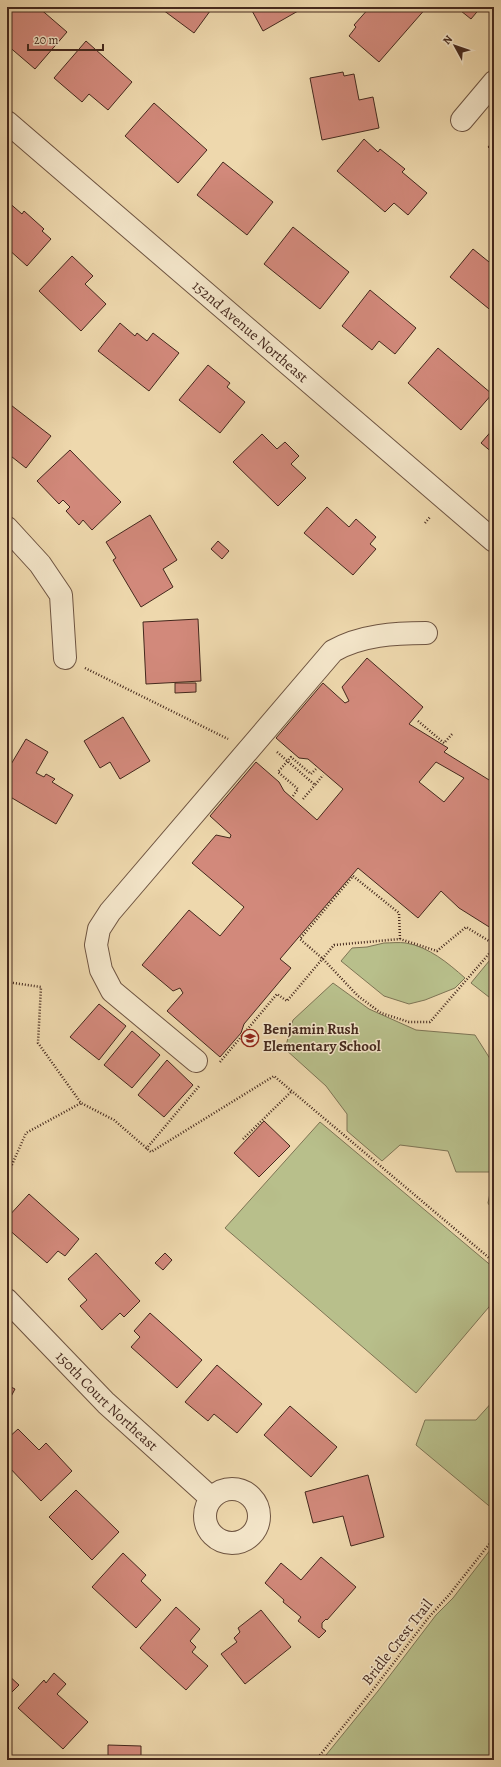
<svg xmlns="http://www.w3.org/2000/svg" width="501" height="1767" font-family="Alegreya,serif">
<rect width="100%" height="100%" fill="#eed8ad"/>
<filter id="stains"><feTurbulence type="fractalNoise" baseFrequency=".005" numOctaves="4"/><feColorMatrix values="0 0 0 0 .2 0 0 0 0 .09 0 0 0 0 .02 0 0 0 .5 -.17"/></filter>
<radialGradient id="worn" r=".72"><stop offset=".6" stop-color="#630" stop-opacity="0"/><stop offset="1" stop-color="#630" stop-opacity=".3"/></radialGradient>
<!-- green -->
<path fill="#b8bf8b" stroke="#7e7454" d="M384 943C391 943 399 942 406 943 429 947 448 963 465 978L455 988 425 1000 409 1004 384 996 341 961 352 948 367 947Z
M494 955V1001L471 983Z
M333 983 369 1009 416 1030 475 1035 494 1065V1172H456L448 1151 400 1145 382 1161 347 1131V1114L326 1086 285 1049 293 1020Z
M320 1122 494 1268V1301L416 1393 225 1228Z
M494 1173V1213L488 1203Z
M494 1400V1510L416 1445 425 1420H476Z
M494 1545V1753L488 1760H322L378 1691 436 1615 453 1598Z"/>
<!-- building -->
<path fill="#d2897b" stroke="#44281d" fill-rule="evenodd" d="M7 7H38L67 32 35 69 7 45Z
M159 7H213L194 33Z
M250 7H305L263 31Z
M370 7H427L379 62 349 36 356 27 354 25Z
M456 7H481L471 19Z
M86 41 132 82 108 110 89 94 82 102 54 78Z
M343 72 344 76 354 74 359 100 373 97 379 128 322 140 310 78Z
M154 103 207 150 178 183 125 136Z
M364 139 378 152 380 149 405 169 402 172 427 193 408 215 394 203 385 212 337 171Z
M494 140V152L488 147Z
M223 162 273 202 247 235 197 195Z
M7 201 22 214 24 211 44 229 42 231 51 239 27 266 7 248Z
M293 227 349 272 320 309 264 264Z
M473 249 494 266V313L450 277Z
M72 256 93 276 85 284 106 304 81 331 39 291Z
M370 290 416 328 395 354 379 341 372 350 342 326Z
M120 323 135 336 137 333 147 341 153 333 179 353 149 391 98 351Z
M438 348 492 394 461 430 408 383Z
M208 365 230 383 227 387 245 402 220 433 179 400Z
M7 402 51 436 26 468 7 453Z
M494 428V454L481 443Z
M262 434 277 449 285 442 299 456 291 464 306 478 278 506 233 462Z
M70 450 121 502 92 530 83 520 79 525 66 511 70 507 63 500 59 504 37 481Z
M327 507 349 527 356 519 376 537 370 544 376 549 353 575 304 533Z
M150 515 177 560 163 569 173 587 141 607 113 560 116 558 106 542Z
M218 541 229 551 222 559 211 549Z
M198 619 201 681 146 684 143 622Z
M367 658 423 707 409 724 448 748 444 752 494 783V930L459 908 441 891 418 918 358 868 280 959 291 968 244 1024 241 1033 220 1057 167 1011 183 993 180 988 173 991 142 965 189 910 220 936 244 907 192 863 216 835 230 838 231 835 210 816 256 762 279 782 284 791 317 820 343 789 308 759 299 758 276 738 323 683 345 703 349 701 342 687ZM436 762 464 778 444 802 419 782Z
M175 683H196V692L175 693Z
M123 717 150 761 120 779 110 762 100 768 84 741Z
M26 739 48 752 36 773 44 777 46 774 55 779 52 782 73 795 56 824 7 795V771Z
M99 1004 126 1026 99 1060 70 1037Z
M132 1031 160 1055 132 1088 104 1065Z
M167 1060 193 1085 164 1117 138 1095Z
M264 1121 290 1146 259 1177 234 1153Z
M29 1194 79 1239 65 1256 58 1251 47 1263 7 1228V1218Z
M96 1253 140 1301 124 1317 120 1313 102 1330 80 1306 87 1300 68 1279Z
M165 1253 172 1260 163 1270 155 1263Z
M150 1313 202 1360 177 1388 131 1347 140 1337 134 1331Z
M217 1365 262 1404 237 1433 214 1414 208 1421 185 1402Z
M7 1385 15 1389 7 1404Z
M290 1406 337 1447 311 1477 264 1435Z
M18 1429 39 1450 46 1443 72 1471 41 1501 7 1465V1439Z
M368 1475 384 1537 351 1546 343 1516 313 1523 305 1492Z
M76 1490 119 1532 92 1560 49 1517Z
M123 1553 146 1575 141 1581 161 1600 136 1628 92 1587Z
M321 1557 356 1587 327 1620 326 1619 322 1623V1628L326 1631 319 1638 298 1621 301 1617 283 1602 284 1600 265 1583 281 1563 301 1580Z
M176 1607 200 1629 190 1641 196 1647 192 1652 208 1666 186 1690 140 1648Z
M261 1610 291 1647 245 1684 221 1654 237 1642 234 1638 240 1632 238 1628Z
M54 1673 66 1684 57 1694 88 1722 63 1749 18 1708 44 1680 46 1683Z
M7 1674 19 1685 7 1697Z
M108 1745 141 1746V1760H108Z"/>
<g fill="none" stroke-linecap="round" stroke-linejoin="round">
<defs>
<g id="minor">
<path d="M462 120 494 82"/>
<path id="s1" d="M7 122 494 541"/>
<path d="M7 528 40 564 61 595 65 658"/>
<path d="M196 1061 112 991 101 970 96 945 99 929 110 912 333 651C361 635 395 633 426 633"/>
<path id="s2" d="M7 1300 106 1403 211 1498"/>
<circle cx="232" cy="1516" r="27"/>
</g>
</defs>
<!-- minor casing -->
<use href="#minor" stroke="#6e5441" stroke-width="24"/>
<!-- path -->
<path stroke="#44281d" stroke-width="2.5" stroke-dasharray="1 2" stroke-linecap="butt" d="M425 523 430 517
M85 668 228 739
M418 721 444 743 453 733
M277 752 315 785 323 775
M293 796 298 789 278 772 291 757 311 774 316 769
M303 799 315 785
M400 939 399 913 353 876 300 939 323 959 358 996 381 1013 409 1022H430L494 948
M7 982 41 987 38 1043 81 1103 114 1120 151 1152 274 1076 494 1262
M220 1062 277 994 287 1001 334 945 400 939 437 951 466 927 494 944
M243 1139 292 1091
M146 1149 200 1085
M7 1176 26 1133 81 1103
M316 1760 372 1691 429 1617 449 1595 494 1538"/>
<!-- minor -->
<use href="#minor" stroke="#f4e6ca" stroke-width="22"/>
</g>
<!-- icons -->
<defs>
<symbol id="school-ring" viewBox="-11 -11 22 22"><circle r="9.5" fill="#f4e6ca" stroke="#8f2418" stroke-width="1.5"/><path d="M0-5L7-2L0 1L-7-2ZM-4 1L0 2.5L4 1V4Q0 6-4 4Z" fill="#8f2418"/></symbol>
</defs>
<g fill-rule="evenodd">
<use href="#school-ring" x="240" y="1028" width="20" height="20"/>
</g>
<g text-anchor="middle" stroke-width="3" stroke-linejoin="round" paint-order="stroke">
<!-- street labels -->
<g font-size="15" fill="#44281d" stroke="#f4e6ca">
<text dy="5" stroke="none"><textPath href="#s1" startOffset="321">152nd Avenue Northeast</textPath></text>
<text dy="5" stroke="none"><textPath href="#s2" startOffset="142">150th Court Northeast</textPath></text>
<text transform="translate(397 1642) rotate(-52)" y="5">Bridle Crest Trail</text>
</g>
<!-- poi labels -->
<g font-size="15" font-weight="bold" fill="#44281d" stroke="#f4e6ca" text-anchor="start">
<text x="263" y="1034">Benjamin Rush<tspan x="263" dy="17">Elementary School</tspan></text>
</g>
</g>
<!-- margin -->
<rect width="501" height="1767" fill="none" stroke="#eed8ad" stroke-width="24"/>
<rect x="8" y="8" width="485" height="1751" fill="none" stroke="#44281d" stroke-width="2"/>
<rect x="12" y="12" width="477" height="1743" fill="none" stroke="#44281d"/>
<!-- north arrow -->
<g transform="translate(455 46) rotate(310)" stroke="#f4e6ca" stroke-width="3" paint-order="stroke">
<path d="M0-3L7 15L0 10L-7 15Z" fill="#44281d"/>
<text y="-6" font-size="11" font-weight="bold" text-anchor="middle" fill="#44281d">N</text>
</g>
<!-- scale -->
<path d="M28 44v6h75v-6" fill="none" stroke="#44281d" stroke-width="2"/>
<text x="34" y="44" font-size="12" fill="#44281d" stroke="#f4e6ca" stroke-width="3" paint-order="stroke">20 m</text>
<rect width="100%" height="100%" filter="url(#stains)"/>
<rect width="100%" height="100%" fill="url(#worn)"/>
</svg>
